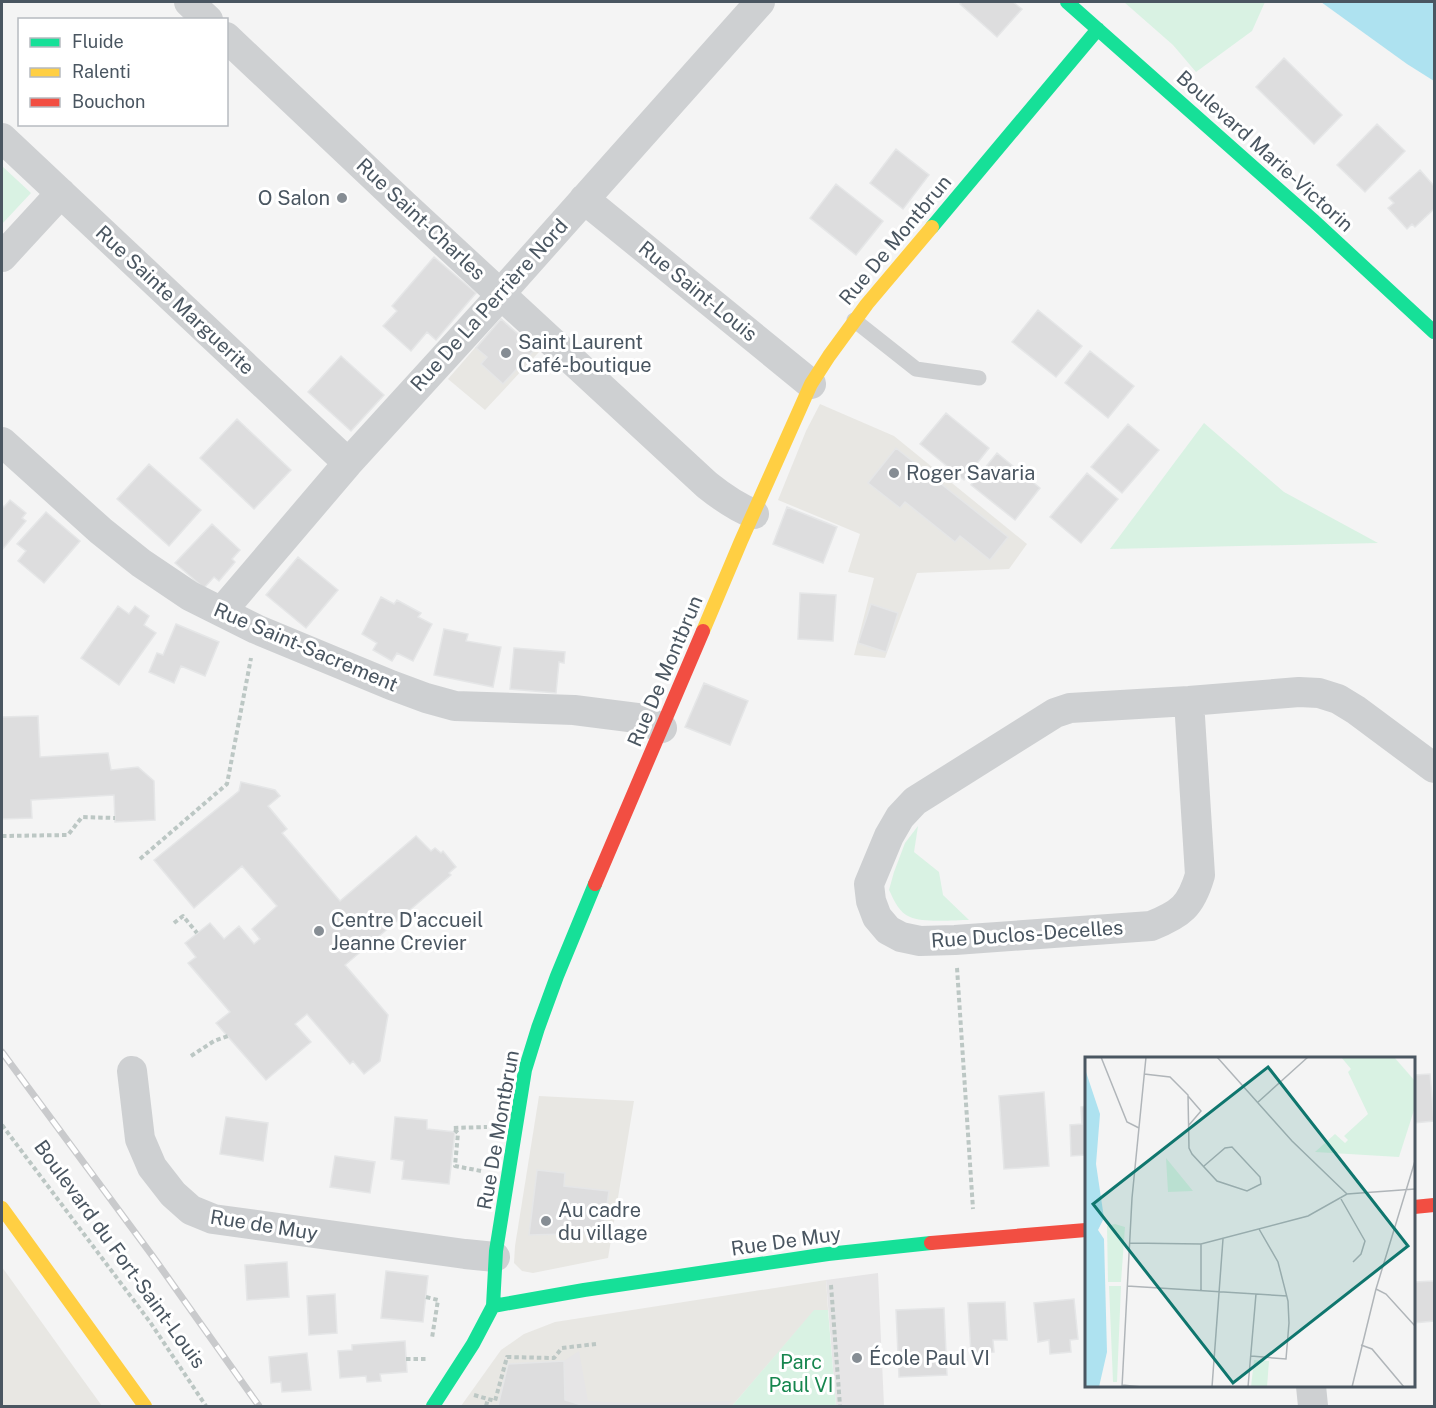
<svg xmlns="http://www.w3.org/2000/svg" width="1436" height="1408" font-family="'Public Sans',sans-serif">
<rect width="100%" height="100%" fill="#f4f4f4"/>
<!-- commercial -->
<path fill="#e8e7e3" d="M501 318 539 352 485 410 448 379Z
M820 404 894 436 1027 544 1009 569 917 573 885 658 854 655 874 578 848 572 860 534 778 500 806 431Z
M539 1096 634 1101 608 1258 533 1273 522 1271 514 1263 515 1246Z
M2 1267 68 1359 102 1406H2Z
M826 1280 828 1310 814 1311 732 1406H461L501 1350 524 1334 555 1322Z"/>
<!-- education -->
<path fill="#e6e5e6" d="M878 1273 884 1406H836L826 1280Z
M579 1351 588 1401 629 1403 732 1401 727 1406H586L565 1400 500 1399 508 1364 564 1361Z"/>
<!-- green -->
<path fill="#d9f2e3" d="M1124 2H1265L1252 31 1196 72 1173 45Z
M2 166 31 193 2 224Z
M1204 423 1284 492 1378 543 1110 549Z
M918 826 914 852 939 872 943 895 969 920C954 920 922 923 910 917 899 913 894 900 889 890L894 872 905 843Z
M814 1310H828L836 1406H732Z"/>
<!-- water -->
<path fill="#aee2f0" d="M1321 2H1434V81L1407 64Z"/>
<!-- building -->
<path fill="#ddddde" stroke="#e5e6e7" stroke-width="1.5" d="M962 2H1013L1022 9 997 37 960 4Z
M1284 58 1342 115 1314 144 1256 87Z
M1377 124 1405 151 1365 192 1337 165Z
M896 149 929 175 903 209 870 183Z
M1420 170 1434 186V209L1415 227 1412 224 1407 229 1388 208 1394 203 1389 198Z
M836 184 883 221 856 255 810 218Z
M434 257 476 293 436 340 427 332 411 351 383 326 397 311 392 306Z
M1038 310 1082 346 1056 377 1012 342Z
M501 319 535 349 503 384 481 364 487 357 476 348Z
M1090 351 1134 386 1108 418 1065 383Z
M341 356 384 395 351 431 308 392Z
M946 413 989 448 964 480 920 444Z
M237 419 291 470 254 509 200 458Z
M1128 424 1159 450 1122 493 1091 467Z
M896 448 1008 537 990 560 960 536 955 542 905 502 900 508 868 483Z
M997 453 1040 488 1015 520 971 485Z
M149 464 201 510 169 546 117 499Z
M1087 473 1118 499 1081 543 1050 517Z
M10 500 26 513 22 518 26 521 2 550V505L4 507Z
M787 507 837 527 823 563 773 544Z
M46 512 80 541 44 583 18 561 26 551 17 544Z
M212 524 240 550 232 559 235 562 219 581 214 577 204 588 175 563Z
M298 557 338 590 306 628 266 595Z
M800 593 836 595 833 641 798 639Z
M381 597 394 604 397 600 421 613 418 617 432 624 413 661 397 653 392 661 373 650 377 643 362 634Z
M871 604 898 613 886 652 858 643Z
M118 606 129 614 135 606 149 616 144 625 156 633 119 685 81 658Z
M176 624 219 642 205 676 181 666 174 683 149 672 157 653 163 655Z
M444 629 468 634 466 641 501 647 493 687 434 675Z
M514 648 565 652 564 663 559 662 556 693 510 689Z
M704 683 748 701 730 745 685 727Z
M38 716 40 757 108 753 111 770 138 767 154 781 155 820 115 822 114 795 31 800 32 818 2 819V717Z
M241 782 275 790 280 796 268 806 287 829 282 833 340 901 416 836 431 851 435 848 441 853 443 851 456 867 449 873 451 875 345 965 388 1015 380 1061 364 1074 353 1061 350 1064 307 1014 295 1024 311 1042 266 1080 216 1023 230 1012 188 963 196 957 185 943 210 923 224 939 239 926 254 944 260 939 252 929 277 906 242 866 194 908 154 860 239 791Z
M1430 1074 1434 1121 1414 1123V1075Z
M1044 1092 1049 1166 1004 1169 999 1096Z
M1086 1106V1155L1071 1156 1070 1125 1082 1124 1081 1107Z
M226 1117 268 1123 263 1161 220 1154Z
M395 1117 427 1120V1129L455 1132 449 1184 402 1179 404 1161 391 1159Z
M335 1156 375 1162 370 1193 330 1187Z
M537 1170 565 1173 564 1186 609 1191 603 1233 529 1235Z
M287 1262 289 1297 247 1300 245 1265Z
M386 1271 428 1276 423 1322 381 1318Z
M1434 1281V1321L1414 1323V1282Z
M335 1294 337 1333 309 1335 307 1296Z
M1074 1299 1078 1339 1070 1340 1071 1352 1050 1354 1049 1340 1038 1342 1034 1303Z
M1005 1302 1007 1340H993L994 1352 971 1353 968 1303Z
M944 1308 947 1375 899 1377 896 1310Z
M405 1341 407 1372 380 1374 381 1381 367 1382 366 1376 340 1378 338 1351 352 1350V1345Z
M307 1353 311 1390 282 1392 281 1382 271 1383 269 1357Z
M564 1361 565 1400 585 1406H498L508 1364Z"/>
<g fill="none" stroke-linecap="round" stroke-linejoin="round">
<!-- path -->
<path stroke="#bcc7c4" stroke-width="4" stroke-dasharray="4.5 3" stroke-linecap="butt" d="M2 836 68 835 82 817 115 818
M140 859 227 784 251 658
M174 923 183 916 197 933
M957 968 973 1209
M191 1056 214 1041 228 1036
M2 1125 150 1322 206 1406
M481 1171 455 1166 458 1133 453 1128 487 1127
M831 1285 840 1406
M426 1297 438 1300 432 1338
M406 1359H426
M474 1395 488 1399
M486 1406 488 1399 495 1401 507 1357 554 1358 562 1348 596 1344"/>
<!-- lane -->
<path stroke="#ced0d2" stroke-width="15" d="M854 320 916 369 979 378"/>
<!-- street -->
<path stroke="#ced0d2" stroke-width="30" d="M189 2 208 20
M226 37 404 205 707 485C722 497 736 507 754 514
M2 138 348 463
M584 199 811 384
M2 257 61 193
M2 442 101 531 141 563 190 596 256 629 391 685 426 698 455 706 574 710 637 718 662 728
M222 611 348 463 493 304 500 294 760 2
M1189 701 1200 875C1191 906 1181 914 1151 926L955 940 920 941 901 937 888 930 877 917 871 901 869 884 889 836 900 817 915 801 1055 713 1070 708 1189 701 1299 692 1319 693 1338 699 1356 710 1434 768
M132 1071 140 1139 152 1167 173 1194 191 1210 213 1219 465 1254 495 1257
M1311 1386 1313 1406"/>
<!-- fast -->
<path stroke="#16e098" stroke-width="14" d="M1067 2 1314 221 1434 332
M932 227 1098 29
M493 1306 584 1290 828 1254 931 1243
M433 1406 473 1344 493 1306 496 1251 525 1070 538 1028 557 976 595 884"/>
<!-- slow -->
<path stroke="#ffcf43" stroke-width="14" d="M703 631 741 541 811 384 829 356 867 304 932 227
M2 1208 145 1406"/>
<!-- jam -->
<path stroke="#f24e42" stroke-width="14" d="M595 884 703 631
M1414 1207 1434 1205
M931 1243 1086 1230"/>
<defs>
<path id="rail" d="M2 1052 154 1258 259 1406"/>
</defs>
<!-- rail casing -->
<use href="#rail" stroke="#c9cacc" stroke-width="7"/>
<!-- rail -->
<use href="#rail" stroke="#fff" stroke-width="4.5" stroke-dasharray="14" stroke-linecap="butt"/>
</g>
<!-- markers -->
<g fill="#868d94" stroke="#fff" stroke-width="2">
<circle cx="342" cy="198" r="6"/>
<circle cx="506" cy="353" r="6"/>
<circle cx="894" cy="473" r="6"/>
<circle cx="319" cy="931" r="6"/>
<circle cx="546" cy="1221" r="6"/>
<circle cx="857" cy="1358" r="6"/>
</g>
<g text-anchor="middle" stroke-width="6" stroke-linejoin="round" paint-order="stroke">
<!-- street labels -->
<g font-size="20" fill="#4a5661" stroke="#fff">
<text transform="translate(1265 151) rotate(42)" y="7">Boulevard Marie-Victorin</text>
<text transform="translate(421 219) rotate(43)" y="7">Rue Saint-Charles</text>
<text transform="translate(895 240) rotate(-50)" y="7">Rue De Montbrun</text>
<text transform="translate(698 291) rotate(39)" y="7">Rue Saint-Louis</text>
<text transform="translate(175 300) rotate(43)" y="7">Rue Sainte Marguerite</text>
<text transform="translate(489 305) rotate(-48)" y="7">Rue De La Perrière Nord</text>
<text transform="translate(306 647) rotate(23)" y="7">Rue Saint-Sacrement</text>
<text transform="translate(665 671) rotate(-67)" y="7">Rue De Montbrun</text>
<text transform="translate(1027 934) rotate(-4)" y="7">Rue Duclos-Decelles</text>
<text transform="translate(498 1130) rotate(-80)" y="7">Rue De Montbrun</text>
<text transform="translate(264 1225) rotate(9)" y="7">Rue de Muy</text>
<text transform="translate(786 1241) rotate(-8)" y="7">Rue De Muy</text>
<text transform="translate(120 1254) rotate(54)" y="7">Boulevard du Fort-Saint-Louis</text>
</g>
<!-- poi labels -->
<g font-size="20" fill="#4a5661" stroke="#fff" text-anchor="start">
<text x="330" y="205" text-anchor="end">O Salon</text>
<text x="518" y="349">Saint Laurent<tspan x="518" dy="23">Café-boutique</tspan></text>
<text x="906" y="480">Roger Savaria</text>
<text x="331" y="927">Centre D'accueil<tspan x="331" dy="23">Jeanne Crevier</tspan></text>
<text x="558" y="1217">Au cadre<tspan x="558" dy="23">du village</tspan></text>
<text x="869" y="1365">École Paul VI</text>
</g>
<!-- park labels -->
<g font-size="20" fill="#17864f" stroke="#fff">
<text x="801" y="1369">Parc<tspan x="801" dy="23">Paul VI</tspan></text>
</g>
</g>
<!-- overview -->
<g transform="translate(1085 1057)">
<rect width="330" height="330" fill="#f4f4f4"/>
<path d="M256 0H309L330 24V50L314 100 230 95 250 77 260 86 263 83 259 79 283 57 263 15 266 12ZM81 101 108 134 83 135ZM30 167 40 170 36 225H23L22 169ZM24 229H36L32 325H28ZM169 303 184 304 182 330H166Z" fill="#d9f2e3"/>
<path d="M0 12 15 57 11 107 19 161 13 173 19 182 22 295 14 330H0Z" fill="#aee2f0"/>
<path fill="none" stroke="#b0b5b9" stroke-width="1.5" d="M16 0 42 65 54 71M132 0 207 84 262 137M59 17 85 20 103 38 104 91 107 97 132 124 162 134 176 127 175 120 147 90 140 91 119 109M103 39 116 54 104 68M172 46 223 0M256 142 280 184 276 197 268 205M44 186 116 187 223 159 262 137 330 132M42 229 202 239M291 232 301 237 330 269M116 234V187M276 288 287 292 319 330M166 299 201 302 204 266 203 244 193 205 174 172M37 328 57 330M37 330 47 141 61 0M127 330 138 182M163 330 171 237M267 330 291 232 330 104"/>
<path fill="#0f766e" fill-opacity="0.15" stroke="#0f766e" stroke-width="3" d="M183 10 323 189 148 326 8 147Z"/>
<rect width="330" height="330" fill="none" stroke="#4a5661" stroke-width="3"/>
</g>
<!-- border -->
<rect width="1436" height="1408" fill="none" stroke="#4a5661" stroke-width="6"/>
<!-- legend -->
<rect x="18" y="18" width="210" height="108" fill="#ffffff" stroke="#b7bbc0" stroke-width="1.5"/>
<rect x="30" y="38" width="30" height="9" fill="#16e098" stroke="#b7bbc0" stroke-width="1.5"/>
<text x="72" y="48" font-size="18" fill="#4a5661">Fluide</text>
<rect x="30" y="68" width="30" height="9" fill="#ffcf43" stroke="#b7bbc0" stroke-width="1.5"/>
<text x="72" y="78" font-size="18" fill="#4a5661">Ralenti</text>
<rect x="30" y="98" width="30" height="9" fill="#f24e42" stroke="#b7bbc0" stroke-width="1.5"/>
<text x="72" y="108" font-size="18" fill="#4a5661">Bouchon</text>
</svg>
